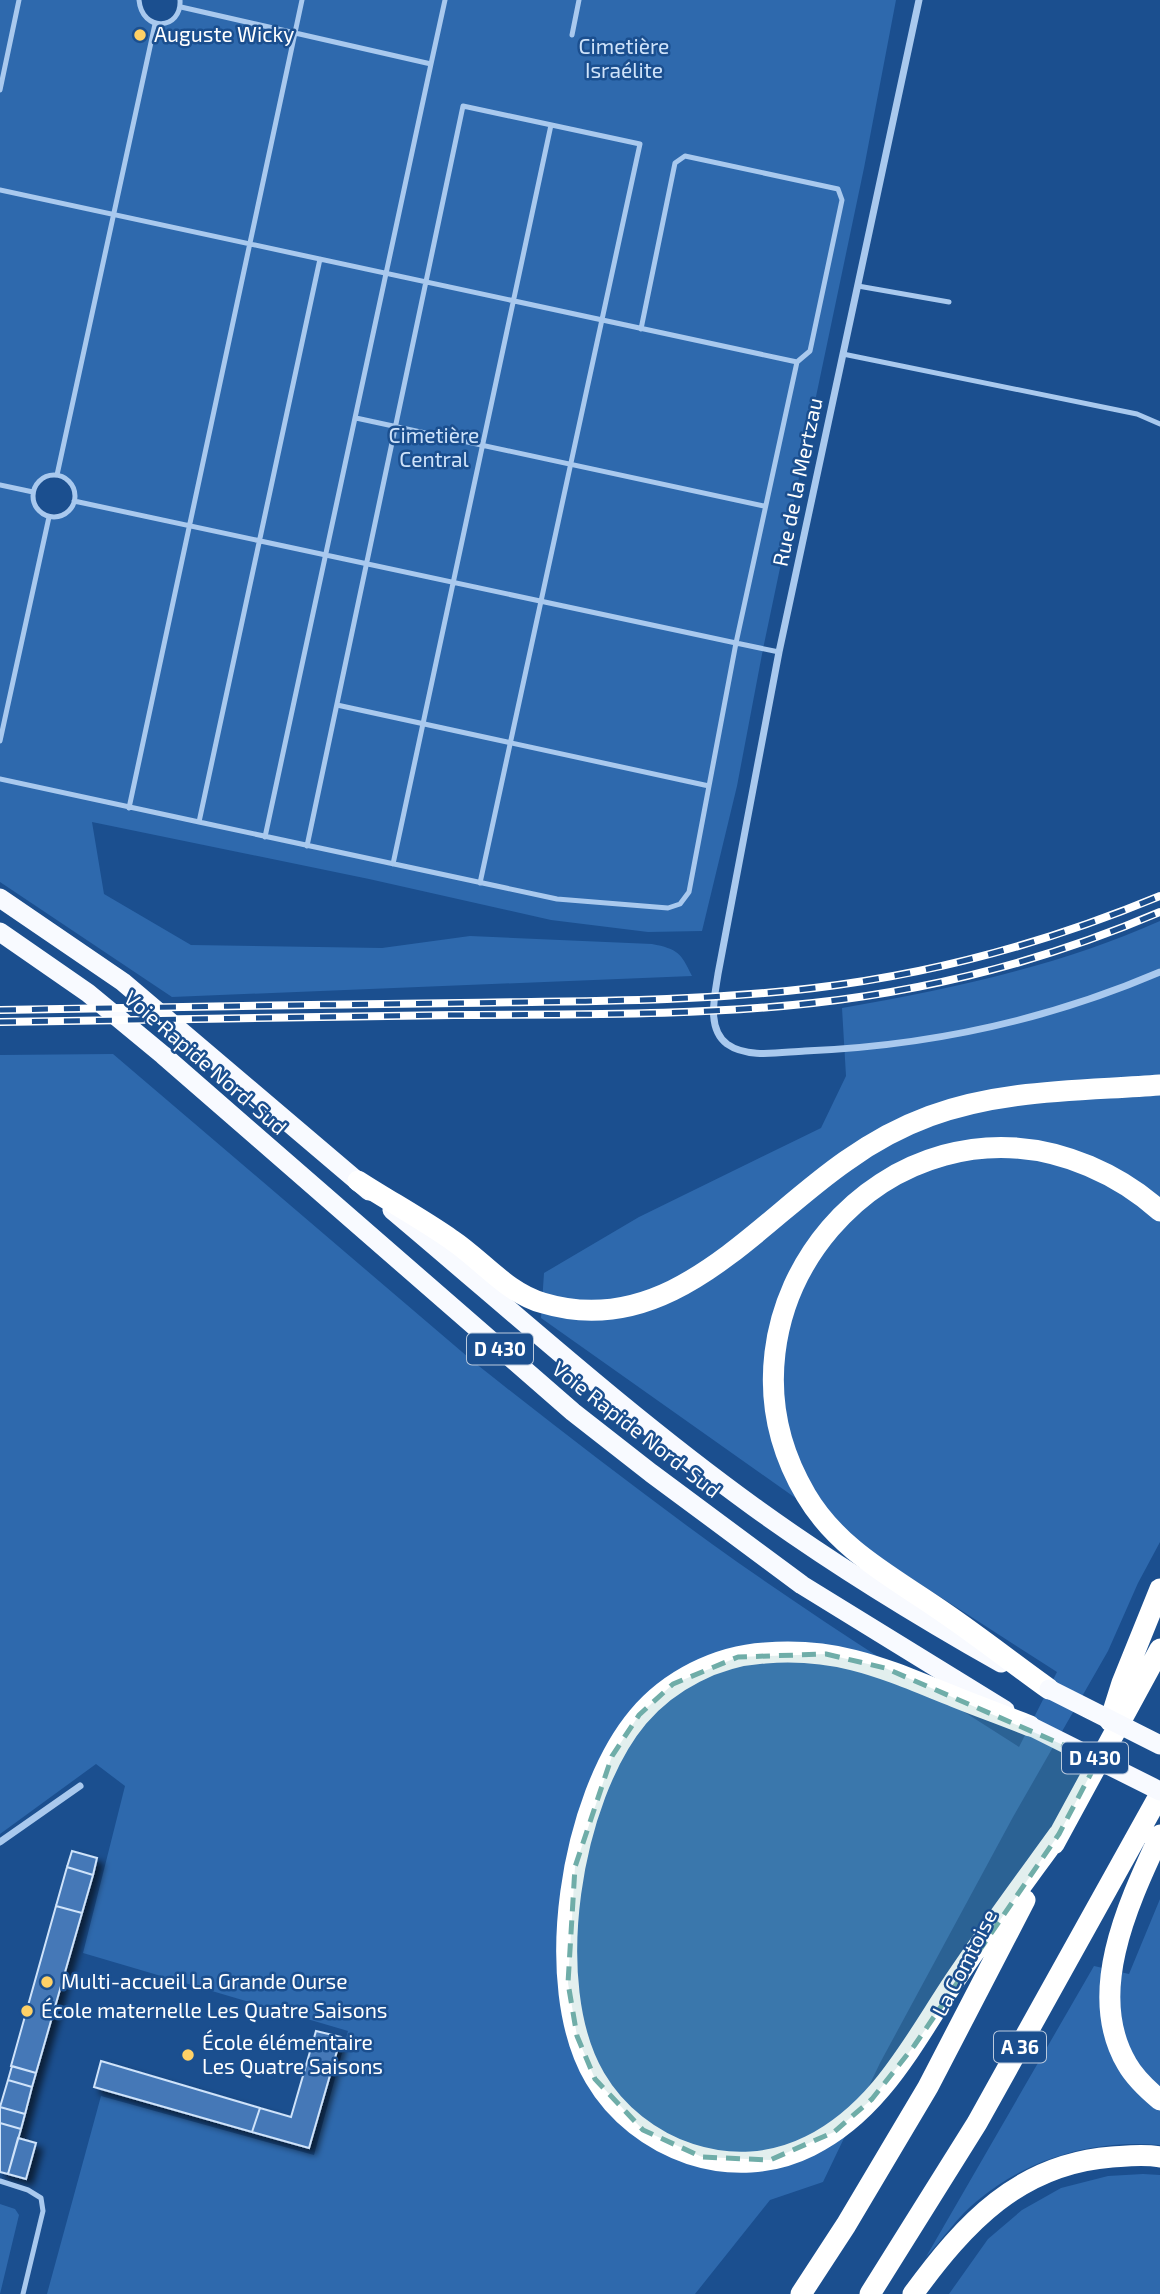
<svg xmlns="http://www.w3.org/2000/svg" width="1160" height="2294" font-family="'Exo 2',sans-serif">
<defs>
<filter id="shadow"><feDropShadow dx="6" dy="6" stdDeviation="3.5" flood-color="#0009"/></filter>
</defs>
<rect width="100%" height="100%" fill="#1b4f8f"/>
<!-- green -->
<path fill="#2e69ad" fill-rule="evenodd" d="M0 0H139L140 10 155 24 176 17 180 0H896L864 168 763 649 737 786 702 931 648 932 551 920 369 879 92 822 104 894 191 945 382 948 470 936 652 944C678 949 681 953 692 976L172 997 0 882ZM57 475C70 482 82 497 69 511 44 536 10 481 57 475Z
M1160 921V1542L1138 1583 1108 1651 1013 1817 880 2063 823 2182 770 2200 695 2294H47L101 2096 314 2155 348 2031 83 1953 125 1786 96 1764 0 1834V1055L113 1054 475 1363C553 1425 632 1486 712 1544 812 1616 916 1681 1019 1747L1057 1672 886 1562 541 1318 544 1273 639 1217 821 1128 846 1076 842 1008C951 989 1059 966 1160 921Z
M1160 1899V2145C1094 2139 1028 2158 977 2201 958 2216 943 2239 926 2257L1094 1966 1129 1974Z
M1143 2174 1160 2175V2294H949L988 2239 1022 2210 1061 2188 1108 2176Z
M0 2204 15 2209 19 2215 0 2294Z"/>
<!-- building -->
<path fill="#4478b7" stroke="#cfe3fa" stroke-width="2" filter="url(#shadow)" d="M72 1851 97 1858 93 1875 67 1867Z
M67 1867 93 1875 82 1913 56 1906Z
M56 1906 82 1913 36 2073 11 2066Z
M316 2031 341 2037 309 2148 252 2132 260 2108 291 2117Z
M101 2061 260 2108 252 2132 94 2087Z
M12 2066 36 2073 32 2087 8 2080Z
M8 2080 32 2087 25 2114 0 2107Z
M0 2107 25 2114 21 2129 0 2123Z
M0 2123 21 2129 8 2174 0 2172Z
M18 2138 36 2143 26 2179 8 2174Z"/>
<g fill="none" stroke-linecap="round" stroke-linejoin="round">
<!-- service -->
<path stroke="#a9c9ee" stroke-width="5" d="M139 0C142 33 182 30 180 0
M181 7 431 64 445 0
M572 35 579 0
M0 90 19 0
M0 190 797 362 736 643 74 501
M858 286 949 302
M641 329 675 163 685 156 838 189 842 200 810 351 797 362
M843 354 1137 414 1160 424
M356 418 764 506
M57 475 155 24
M33 496a21 21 0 1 1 42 0a21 21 0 1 1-42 0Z
M0 485 33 492
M337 705 709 786
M0 741 49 517
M0 779 199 822 320 259
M129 808 302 0
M199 822 557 899 668 908 680 904 689 892 736 643 779 652
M265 837 431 64
M307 846 463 106 640 144 480 883
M393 864 551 125
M0 2181 28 2190 41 2198 43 2211 23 2294"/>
<!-- minor -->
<path stroke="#a9c9ee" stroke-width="7" d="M919 0 779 652 718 974C715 995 706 1028 727 1044 748 1059 781 1052 805 1051 927 1046 1048 1020 1160 972
M0 1842 80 1786"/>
<!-- trunk -->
<path stroke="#f8faff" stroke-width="19" d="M0 898 123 982 369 1191
M0 932 88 993 163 1055 573 1412 651 1473 802 1585 1005 1710
M392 1210C511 1310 628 1416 754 1507 833 1564 916 1615 1001 1663"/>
<!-- motorway -->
<path stroke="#fff" stroke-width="21" d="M358 1181C389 1201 422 1219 452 1240 482 1260 507 1293 543 1303 669 1341 755 1224 846 1161 871 1143 900 1127 930 1116 1004 1089 1082 1091 1160 1085
M1049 1689C1014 1664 981 1638 946 1614 895 1578 839 1551 806 1495 695 1308 887 1081 1089 1166 1115 1177 1139 1192 1160 1211
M1110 1721 1122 1683 1160 1589
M1030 1726C1005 1716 980 1707 955 1697 887 1670 841 1647 765 1653 717 1656 669 1680 638 1717 571 1797 540 1985 595 2078 616 2114 651 2141 690 2154 730 2167 772 2165 810 2146 881 2111 915 2039 957 1977 990 1928 1025 1881 1059 1834
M1160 1835C1129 1902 1085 1993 1127 2064 1135 2078 1148 2090 1160 2100
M1054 1844 1160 1649
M801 2294 846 2225 928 2087 1025 1900
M870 2294 977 2123 1160 1794
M913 2294C965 2223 1019 2164 1112 2157 1128 2156 1144 2154 1160 2157"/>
<defs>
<path id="rail" d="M0 1010C153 1007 307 1005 460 1003 578 1001 697 1002 814 988 933 974 1049 942 1160 896
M0 1022C151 1020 303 1017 454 1015 574 1014 694 1016 813 1003 932 990 1050 959 1160 912"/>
</defs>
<!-- rail casing -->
<use href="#rail" stroke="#fff" stroke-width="8"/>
<!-- rail -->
<use href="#rail" stroke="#1b4f8f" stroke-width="5" stroke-dasharray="16" stroke-linecap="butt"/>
<!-- trunk-bridge -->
<path stroke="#f8faff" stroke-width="19" d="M1049 1689 1160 1745
M1030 1726 1160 1791"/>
</g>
<!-- marked area -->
<path fill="#6fada8" fill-opacity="0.2" stroke="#6fada8" stroke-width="5" stroke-dasharray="14 9" stroke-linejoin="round" d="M826 1654 885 1668 1098 1760 1059 1834 914 2046 872 2099 834 2132 770 2160 702 2157 643 2130 595 2079 577 2036 568 1983 575 1867 612 1756 639 1715 673 1684 738 1657Z"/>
<!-- markers -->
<g fill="#ffd166" stroke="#1b4f8f" stroke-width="2.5">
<circle cx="140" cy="35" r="7"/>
<circle cx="47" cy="1982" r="7"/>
<circle cx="27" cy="2011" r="7"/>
<circle cx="188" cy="2055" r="7"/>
</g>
<g text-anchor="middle" stroke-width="5" stroke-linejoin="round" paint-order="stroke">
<!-- shield labels -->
<g fill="#1b4f8f" stroke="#bbcadd" stroke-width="2">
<rect x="467" y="1333.5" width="66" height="31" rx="5"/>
<rect x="1062" y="1742.5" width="66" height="31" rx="5"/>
<rect x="994" y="2031.5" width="52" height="31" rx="5"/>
</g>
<g font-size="19" font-weight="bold" fill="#fff">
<text x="500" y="1356">D 430</text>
<text x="1095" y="1765">D 430</text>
<text x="1020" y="2054">A 36</text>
</g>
<!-- poi labels -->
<g font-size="21" fill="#fff" stroke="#1b4f8f" text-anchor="start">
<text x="154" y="42">Auguste Wicky</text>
<text x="61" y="1989">Multi-accueil La Grande Ourse</text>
<text x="41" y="2018">École maternelle Les Quatre Saisons</text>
<text x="202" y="2050">École élémentaire<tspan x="202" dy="24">Les Quatre Saisons</tspan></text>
</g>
<!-- park labels -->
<g font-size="21" fill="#cfe3fa" stroke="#1b4f8f">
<text x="624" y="54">Cimetière<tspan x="624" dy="24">Israélite</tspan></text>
<text x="434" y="443">Cimetière<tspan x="434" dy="24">Central</tspan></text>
</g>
<!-- street labels -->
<g font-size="21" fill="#fff" stroke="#1b4f8f">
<text transform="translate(798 482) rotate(-78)" y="7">Rue de la Mertzau</text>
<text transform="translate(205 1063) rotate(41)" y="7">Voie Rapide Nord-Sud</text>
<text transform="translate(636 1430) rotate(38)" y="7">Voie Rapide Nord-Sud</text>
<text transform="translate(965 1963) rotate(-63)" y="7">La Comtoise</text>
</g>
</g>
</svg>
